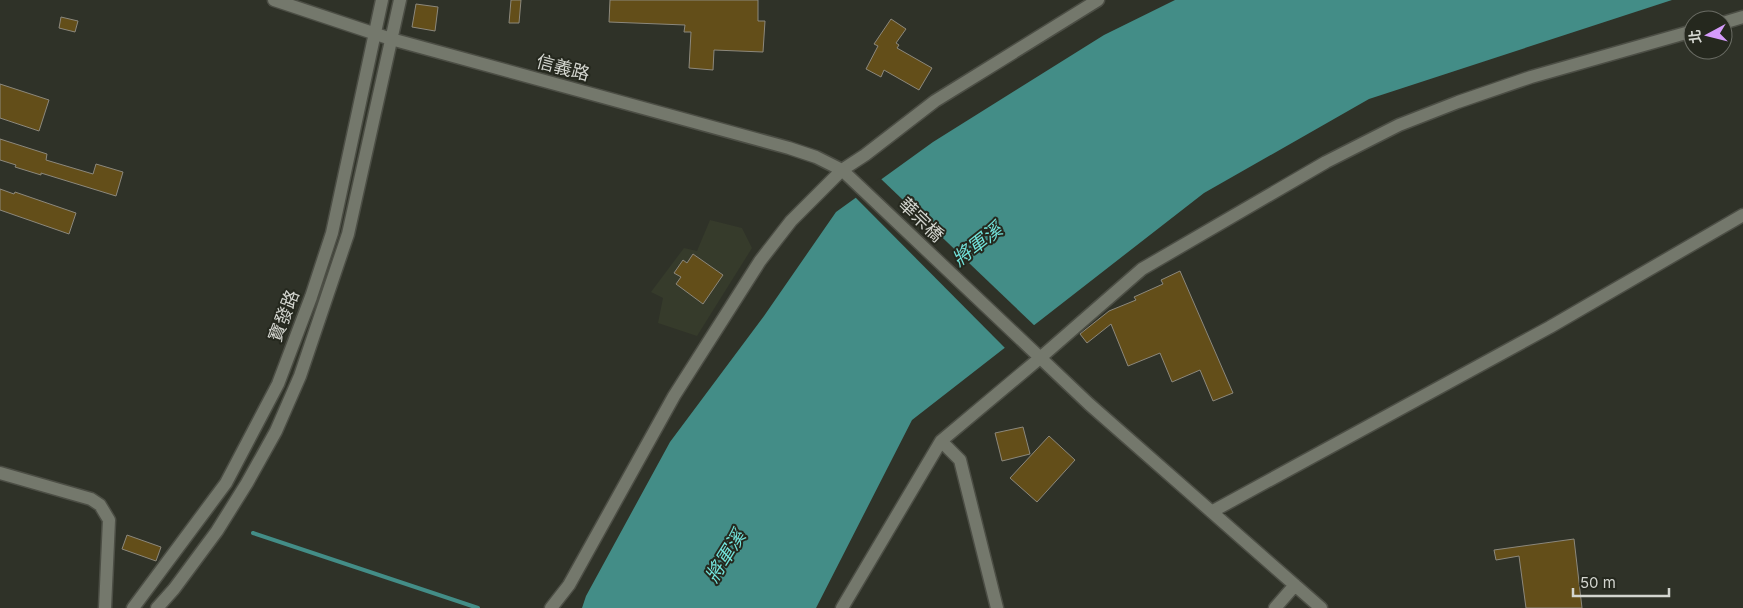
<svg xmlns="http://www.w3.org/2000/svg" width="1743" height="608" font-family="Inter,'Noto Sans TC',sans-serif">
<rect width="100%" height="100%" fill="#2f3228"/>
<!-- built -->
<path fill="#363b2b" d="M710 220 742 228 752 248 697 336 658 323 663 298 651 292 684 248 697 251Z"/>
<!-- water -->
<path fill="#438d87" d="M1175 0H1672L1369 99 1204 193 912 420 816 608H582L586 596 670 442 764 316 836 212 933 142 1104 35Z"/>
<!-- pier -->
<path fill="#2f3228" d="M880 178 1036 327 1007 350 854 196Z"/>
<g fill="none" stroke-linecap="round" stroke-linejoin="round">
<!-- stream -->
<path stroke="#438d87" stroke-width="4" d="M253 533 478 608"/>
</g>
<!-- building -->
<path fill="#634e19" stroke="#8c887c" d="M511 0H521L519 23H509Z
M610 0H758V21H765L763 52 714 50 713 70 689 68 691 32H684L685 25 609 22Z
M416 4 438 7 435 31 412 27Z
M61 17 78 21 75 32 59 28Z
M891 19 906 29 896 43 899 45 897 48 932 68 919 90 884 70 881 77 866 69 878 46 874 44Z
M0 84 49 100 39 131 0 118Z
M0 139 47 154 46 160 93 174 96 164 123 172 116 196 41 173V175L15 167 16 165 0 160Z
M0 189 14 194 15 192 76 213 69 234 0 210Z
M693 254 723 275 703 304 676 284 681 277 674 273 683 260 687 263Z
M1180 271 1233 393 1213 401 1200 370 1172 382 1160 353 1128 366 1111 324 1087 343 1080 334 1109 311 1136 300 1134 297 1163 284 1161 280Z
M1023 427 1030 454 1002 461 995 433Z
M1049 436 1075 460 1037 502 1010 478Z
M127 535 161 547 156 561 122 549Z
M1574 539 1582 608H1526L1519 556 1496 560 1494 550Z"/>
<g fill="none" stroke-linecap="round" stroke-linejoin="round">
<defs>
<path id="minor" d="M274 0 391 39 789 148 816 157 842 170 1089 404 1321 608
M1723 23 1743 17
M941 441 960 460 997 608
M0 473 91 499 100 505 109 520 105 608
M1213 511 1550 327 1743 215
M133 608 226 483 278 384 311 297 332 233 382 0
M157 608 174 589 217 531 247 483 276 431 300 376 348 234 400 0
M551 608 569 585 674 396 760 261 791 221 842 170 865 155 935 101 1098 0
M842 608 941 441 1040 358 1142 269 1326 162 1399 125 1458 102 1531 77 1693 31
M1275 608 1295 585"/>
</defs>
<!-- minor casing -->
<use href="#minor" stroke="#4c4e45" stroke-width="15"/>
<!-- minor -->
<use href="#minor" stroke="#74786c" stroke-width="12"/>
</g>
<g text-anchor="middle" stroke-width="4" stroke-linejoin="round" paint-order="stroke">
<!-- street labels -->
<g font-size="18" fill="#d3d5cf" stroke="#25281e">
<text transform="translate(563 68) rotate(15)" y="6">信義路</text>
<text transform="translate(921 220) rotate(44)" y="6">華宗橋</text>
<text transform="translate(284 316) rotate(-69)" y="6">寶發路</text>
</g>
<!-- water labels -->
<g font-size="19" font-style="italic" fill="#72e3db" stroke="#25281e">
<text transform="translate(977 244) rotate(-38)" y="7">將軍溪</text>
<text transform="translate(725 556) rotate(-58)" y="7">將軍溪</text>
</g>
</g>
<!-- north arrow -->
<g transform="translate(1708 35) rotate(263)"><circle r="24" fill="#25281e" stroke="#6b6d65"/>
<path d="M0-4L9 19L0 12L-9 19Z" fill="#d59bfb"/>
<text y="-8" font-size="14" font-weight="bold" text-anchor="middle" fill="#d3d5cf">北</text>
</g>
<!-- scale -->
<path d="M1573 588v8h96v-8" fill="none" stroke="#d3d5cf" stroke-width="2.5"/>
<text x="1580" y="588" font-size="15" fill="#d3d5cf" stroke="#25281e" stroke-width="4" paint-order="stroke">50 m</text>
</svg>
